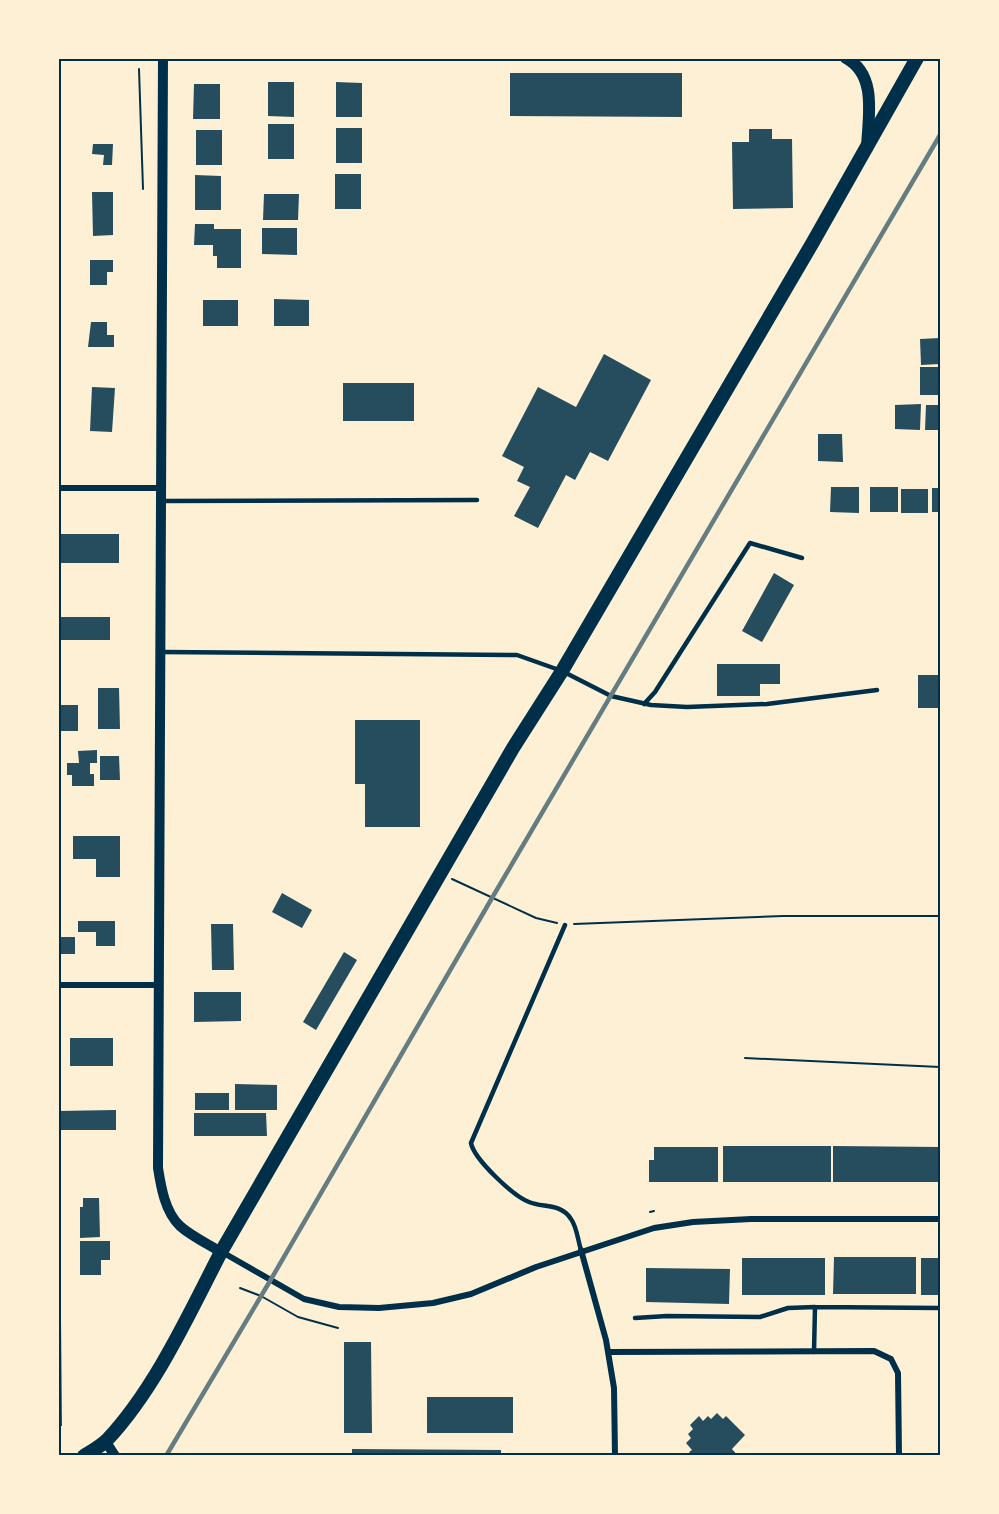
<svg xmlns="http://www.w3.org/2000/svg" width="999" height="1514" font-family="'Nunito Sans',sans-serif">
<rect width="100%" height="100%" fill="#fdf0d5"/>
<!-- building -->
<path fill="#264d5e" d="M510 73H682V117L510 116Z
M268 82H294V117L268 116Z
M336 82 362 83V117H336Z
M194 84H220V119H193Z
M268 124H294V159H268Z
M336 128H362V163H336Z
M749 129H772V139H792L793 208 733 209 732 142H749Z
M196 130H222V165H196Z
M93 144H113L112 165H103L104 155 92 154Z
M335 174H361V209H335Z
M195 175 221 176V210H195Z
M92 192H113V235L93 236Z
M264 194H299L298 220H263Z
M195 224H214V229H241V268H217V256H213V245H194Z
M262 228H297V255L262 254Z
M90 260H113V272H107V285H90Z
M274 299 309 300V326H274Z
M203 300H238V326H203Z
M91 322H107V335H114V347H88Z
M940 338V364L921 365 920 339Z
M604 354 651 380 608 461 590 452 575 480 566 475 538 528 514 516 530 487 517 481 524 467 502 456 538 387 576 407Z
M920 367H940V395H920Z
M343 383H414V421H343Z
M92 387 115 388 112 432 90 431Z
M921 404 920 430 895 429V405Z
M926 405H940V430H925Z
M818 434H842L843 462 818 461Z
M831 487H859V513L830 512Z
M870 487H898V512H870Z
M932 488H940V512H932Z
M901 489H928V513H901Z
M58 534H119V563H58Z
M774 573 794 585 762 642 742 631Z
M58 617H110V640H58Z
M717 664H780V684H760V696H717Z
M918 675H940V708H918Z
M98 688H119L120 729H98Z
M58 705H78V731H58Z
M355 720H420V827H365V784H355Z
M97 750V763H90V774H94V786H72V775H67V763H79L78 751Z
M100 756H119L120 780H100Z
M73 836H120V877H96V859H73Z
M282 893 312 910 302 928 272 912Z
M78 921H115V946H96V932H78Z
M211 924H233L234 970H212Z
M60 937H75V954H58Z
M344 952 357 960 316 1030 303 1022Z
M194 992H241V1021L194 1022Z
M70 1038H113V1066H70Z
M235 1084 277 1085V1110H235Z
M195 1093H229V1110H195Z
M116 1110V1130H58V1111Z
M194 1113H266L267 1136H194Z
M723 1146H831V1182H723Z
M833 1146 940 1147V1182H833Z
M654 1147H718V1182H649V1160H654Z
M83 1198H99L100 1237 80 1238V1207H83Z
M80 1241H110V1260H101V1275H80Z
M834 1257H916V1294H833Z
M742 1258H825V1295H742Z
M921 1258H940V1295H921Z
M646 1268 730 1269 729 1304 646 1302Z
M58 1319H61L62 1426H58Z
M344 1342H371L372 1433H344Z
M427 1397H513V1433H427Z
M717 1413 723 1419 726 1416 745 1435 732 1449 738 1456H692L689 1452 692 1450 686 1443 691 1438 688 1434 693 1429 690 1425 699 1416 703 1421 708 1416 711 1419Z
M352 1449 501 1450V1456H352Z"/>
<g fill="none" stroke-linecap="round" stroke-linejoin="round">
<!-- path -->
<path stroke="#003049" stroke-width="2" d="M139 69 143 189
M452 879 536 918 557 923
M574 924 783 916H940
M745 1058 940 1067
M650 1212 654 1211
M240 1288 261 1296 298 1317 338 1328"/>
<!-- service -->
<path stroke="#003049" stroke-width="4.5" d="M161 501 477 500
M161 652 517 655 562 671 611 696 651 705 687 707 767 704 877 690
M644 704 655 692 750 543 802 558
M565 925 471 1143C474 1159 513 1196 529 1202 543 1208 561 1203 571 1219 577 1227 578 1241 581 1250
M815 1307 940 1308
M635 1318 667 1316 760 1317 788 1308 815 1307 814 1352"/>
<!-- minor -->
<path stroke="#003049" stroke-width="6" d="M58 488H161
M58 985H160
M581 1250 606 1340 614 1388 615 1456
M222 1252 304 1299 339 1307 379 1308 433 1303 471 1294 536 1267 654 1228 693 1222 751 1219H940
M608 1352 874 1351 891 1359 898 1373 899 1456"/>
<!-- tertiary -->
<path stroke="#003049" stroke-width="10" d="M163 58 158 1168C161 1187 165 1212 180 1226 191 1236 208 1244 221 1252
M106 1442 115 1456"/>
<!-- secondary -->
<path stroke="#003049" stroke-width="12" d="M846 58C878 75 868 118 867 148"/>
<!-- primary -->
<path stroke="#003049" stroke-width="14" d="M84 1456C92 1451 101 1446 107 1440 155 1389 189 1314 221 1252L513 748 562 671 813 242 917 58"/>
<!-- rail -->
<path stroke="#657d81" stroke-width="4.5" d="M166 1456 270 1281 492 898 940 135"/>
</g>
<!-- border -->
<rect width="999" height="1514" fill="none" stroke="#fdf0d5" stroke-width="120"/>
<rect x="60" y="60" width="879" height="1394" fill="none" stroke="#003049" stroke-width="2"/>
</svg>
